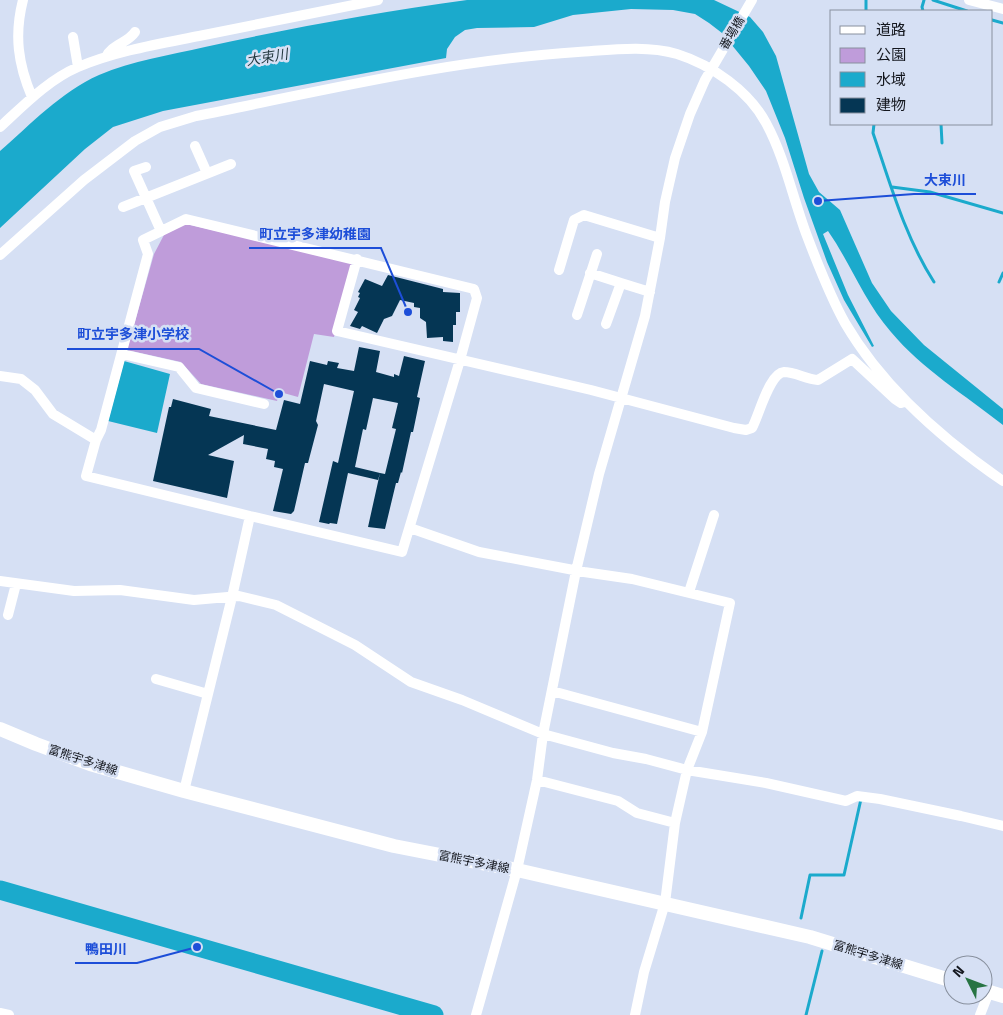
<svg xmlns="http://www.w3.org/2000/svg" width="1003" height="1015" font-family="'Titillium Web','Noto Sans JP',sans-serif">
<rect width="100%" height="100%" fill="#d6e0f4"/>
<!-- green -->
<path fill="#bf9cda" d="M186 224 352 262 334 337 314 334 298 397 280 392 277 401 201 384 181 362 127 350 154 254 165 233Z"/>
<!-- water -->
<path fill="#1baacc" d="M467 0H714L750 17 763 32 776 56 809 174 819 192 840 210 872 283 891 311 924 345 1003 409V425C965 395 922 369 891 332 864 301 851 264 828 231L823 234 848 295 874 346 872 347 844 300 827 262 804 198 785 138 766 91 749 66 722 33 709 23 695 14 673 10 631 9 573 15 534 27 477 28 465 30 455 37 447 49 446 58 163 111 113 127 85 149 0 228V151C31 124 61 92 99 75 132 61 170 55 205 47 291 28 379 12 467 0Z
M124 361 170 374 157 433 108 421Z"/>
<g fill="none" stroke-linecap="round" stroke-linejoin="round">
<!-- stream -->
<path stroke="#1baacc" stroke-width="3" d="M933 0 967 11
M866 11V0
M923 11 922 7 924 0
M992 20 1003 23
M874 124 873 133C890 183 905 237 934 282
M941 124 942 143
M892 187 930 192 1003 213
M999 282 1003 273
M801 918 810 875H844L861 799 863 800
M806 1015 822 951"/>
<!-- river -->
<path stroke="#1baacc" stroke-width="19" d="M0 890 434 1015"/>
</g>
<!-- building -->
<path fill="#053654" d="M388 275 443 289V292L460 293V312H456V325H453V342L443 341V337L427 338 426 322 420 318V308L414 307V303L400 300 392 316 384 319 377 333 362 326 360 329 350 326 358 312 354 310 360 298 358 297 360 293 358 292 365 279 382 286Z
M359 347 380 351 376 372 394 377V374L399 376 404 356 425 361 417 397 420 398 413 432H411L402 473 401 472 398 483H396L385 529 368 527 380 473 385 474 396 429 392 428 398 403 373 398 366 430 363 429 355 467 380 473 378 480 348 473 337 524 330 523 329 524 319 522 333 461 338 463 354 391 324 384 316 421 318 425 308 463H305L294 511 291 514 273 511 283 469 274 467 275 461 266 459 268 449 243 444 244 435 208 455 234 461 227 498 153 481 169 407H171L173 399 211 409 209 416 276 430 284 400 300 404 310 361 327 365 328 361 339 363 337 368 354 371Z"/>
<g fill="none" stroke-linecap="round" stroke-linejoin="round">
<!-- minor -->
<path stroke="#fff" stroke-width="10" d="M23 0C14 35 18 64 32 97
M969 0 1003 9
M73 37 78 67
M106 57C111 45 128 43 135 32
M0 127C24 105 48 80 78 67 116 51 159 44 199 36 259 24 318 12 378 0
M195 146 207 173
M146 167 134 171 161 231
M123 207 231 164
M0 255 84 180 135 141 160 127 196 116C322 91 449 60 578 52 610 50 646 45 677 54 712 65 749 91 766 123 785 158 793 199 807 236 818 265 830 296 845 323 883 388 942 439 1003 481
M357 259 337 331 591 390 734 428 746 430 752 428C759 416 769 373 784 372 795 372 806 379 818 380L852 359 895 399 901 403 904 402
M559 270 574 220 584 215 660 238
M590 273 621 283
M577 315 597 254
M606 324 621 283 650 292
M122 354 179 367 196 388 264 404
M0 376 21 379 35 390 53 414 96 440 86 476 250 516 232 597 184 791
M96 440 101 430 148 254 143 240 186 219 474 289 477 298 460 360 402 552 250 516
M410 528 479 552 584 572 632 579 730 603 702 732 687 770 675 823 665 903 644 972 635 1015
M0 581 74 591 120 590 194 600 239 596 276 605 355 645 411 682 462 700 543 734 613 753 646 759 687 770 766 783 846 801 857 796 880 799 961 816 1003 826
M689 592 714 515
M8 615 16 584
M156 679 208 694
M552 691 702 732
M537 780 618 801 637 813 675 823
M0 1013 9 1015
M476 1015 517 870 537 780 543 734 576 571 599 474 645 316 660 238 665 202 675 158 690 114 705 80 752 0
M980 1015 989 992"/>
<!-- major -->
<path stroke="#fff" stroke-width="14" d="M0 729 36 744 90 764 184 791 394 846 517 870 810 937 953 981
M983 990 1003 996"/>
</g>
<g text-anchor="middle" stroke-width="5" stroke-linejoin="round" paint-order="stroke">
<!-- street labels -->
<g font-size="12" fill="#14171e" stroke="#d6e0f4">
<text transform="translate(732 33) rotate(-59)" y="4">番場橋</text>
<text transform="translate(83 760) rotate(18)" y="4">富熊宇多津線</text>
<text transform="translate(474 862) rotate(11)" y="4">富熊宇多津線</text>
<text transform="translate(868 955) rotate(17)" y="4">富熊宇多津線</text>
</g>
<!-- water labels -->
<g font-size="14" font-style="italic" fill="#1f343b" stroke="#d6e0f4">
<text transform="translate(267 57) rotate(-9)" y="5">大束川</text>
</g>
</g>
<!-- callouts -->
<path fill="none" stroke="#1d4ed8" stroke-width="2" d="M818 201L914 194H976M408 312L381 248H249M279 394L199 349H67M197 947L137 963H75"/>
<g fill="#1d4ed8" stroke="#d6e0f4" stroke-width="2">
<circle cx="818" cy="201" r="5"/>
<circle cx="408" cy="312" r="5"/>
<circle cx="279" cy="394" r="5"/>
<circle cx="197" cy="947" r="5"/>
</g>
<g font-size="14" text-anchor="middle" font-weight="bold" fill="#1d4ed8" stroke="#d6e0f4" stroke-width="5" stroke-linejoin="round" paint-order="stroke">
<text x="945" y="185">大束川</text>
<text x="315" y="239">町立宇多津幼稚園</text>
<text x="133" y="339">町立宇多津小学校</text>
<text x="106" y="954">鴨田川</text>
</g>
<!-- legend -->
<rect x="830" y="10" width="162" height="115" fill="#d6e0f4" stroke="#88909e"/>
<rect x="840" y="26" width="25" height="8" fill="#ffffff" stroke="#88909e"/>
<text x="876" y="35" font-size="15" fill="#14171e">道路</text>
<rect x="840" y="48" width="25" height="15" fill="#bf9cda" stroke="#88909e"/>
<text x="876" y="60" font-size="15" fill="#14171e">公園</text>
<rect x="840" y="72" width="25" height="15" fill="#1baacc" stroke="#88909e"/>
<text x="876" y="85" font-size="15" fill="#14171e">水域</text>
<rect x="840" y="98" width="25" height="15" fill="#053654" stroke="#88909e"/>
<text x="876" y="110" font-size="15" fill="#14171e">建物</text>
<!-- north arrow -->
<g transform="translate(968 980) rotate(312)"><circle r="24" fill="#d6e0f4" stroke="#88909e"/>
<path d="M0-4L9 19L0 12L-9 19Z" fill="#277443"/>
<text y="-8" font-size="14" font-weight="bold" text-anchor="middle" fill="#14171e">N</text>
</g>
</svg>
